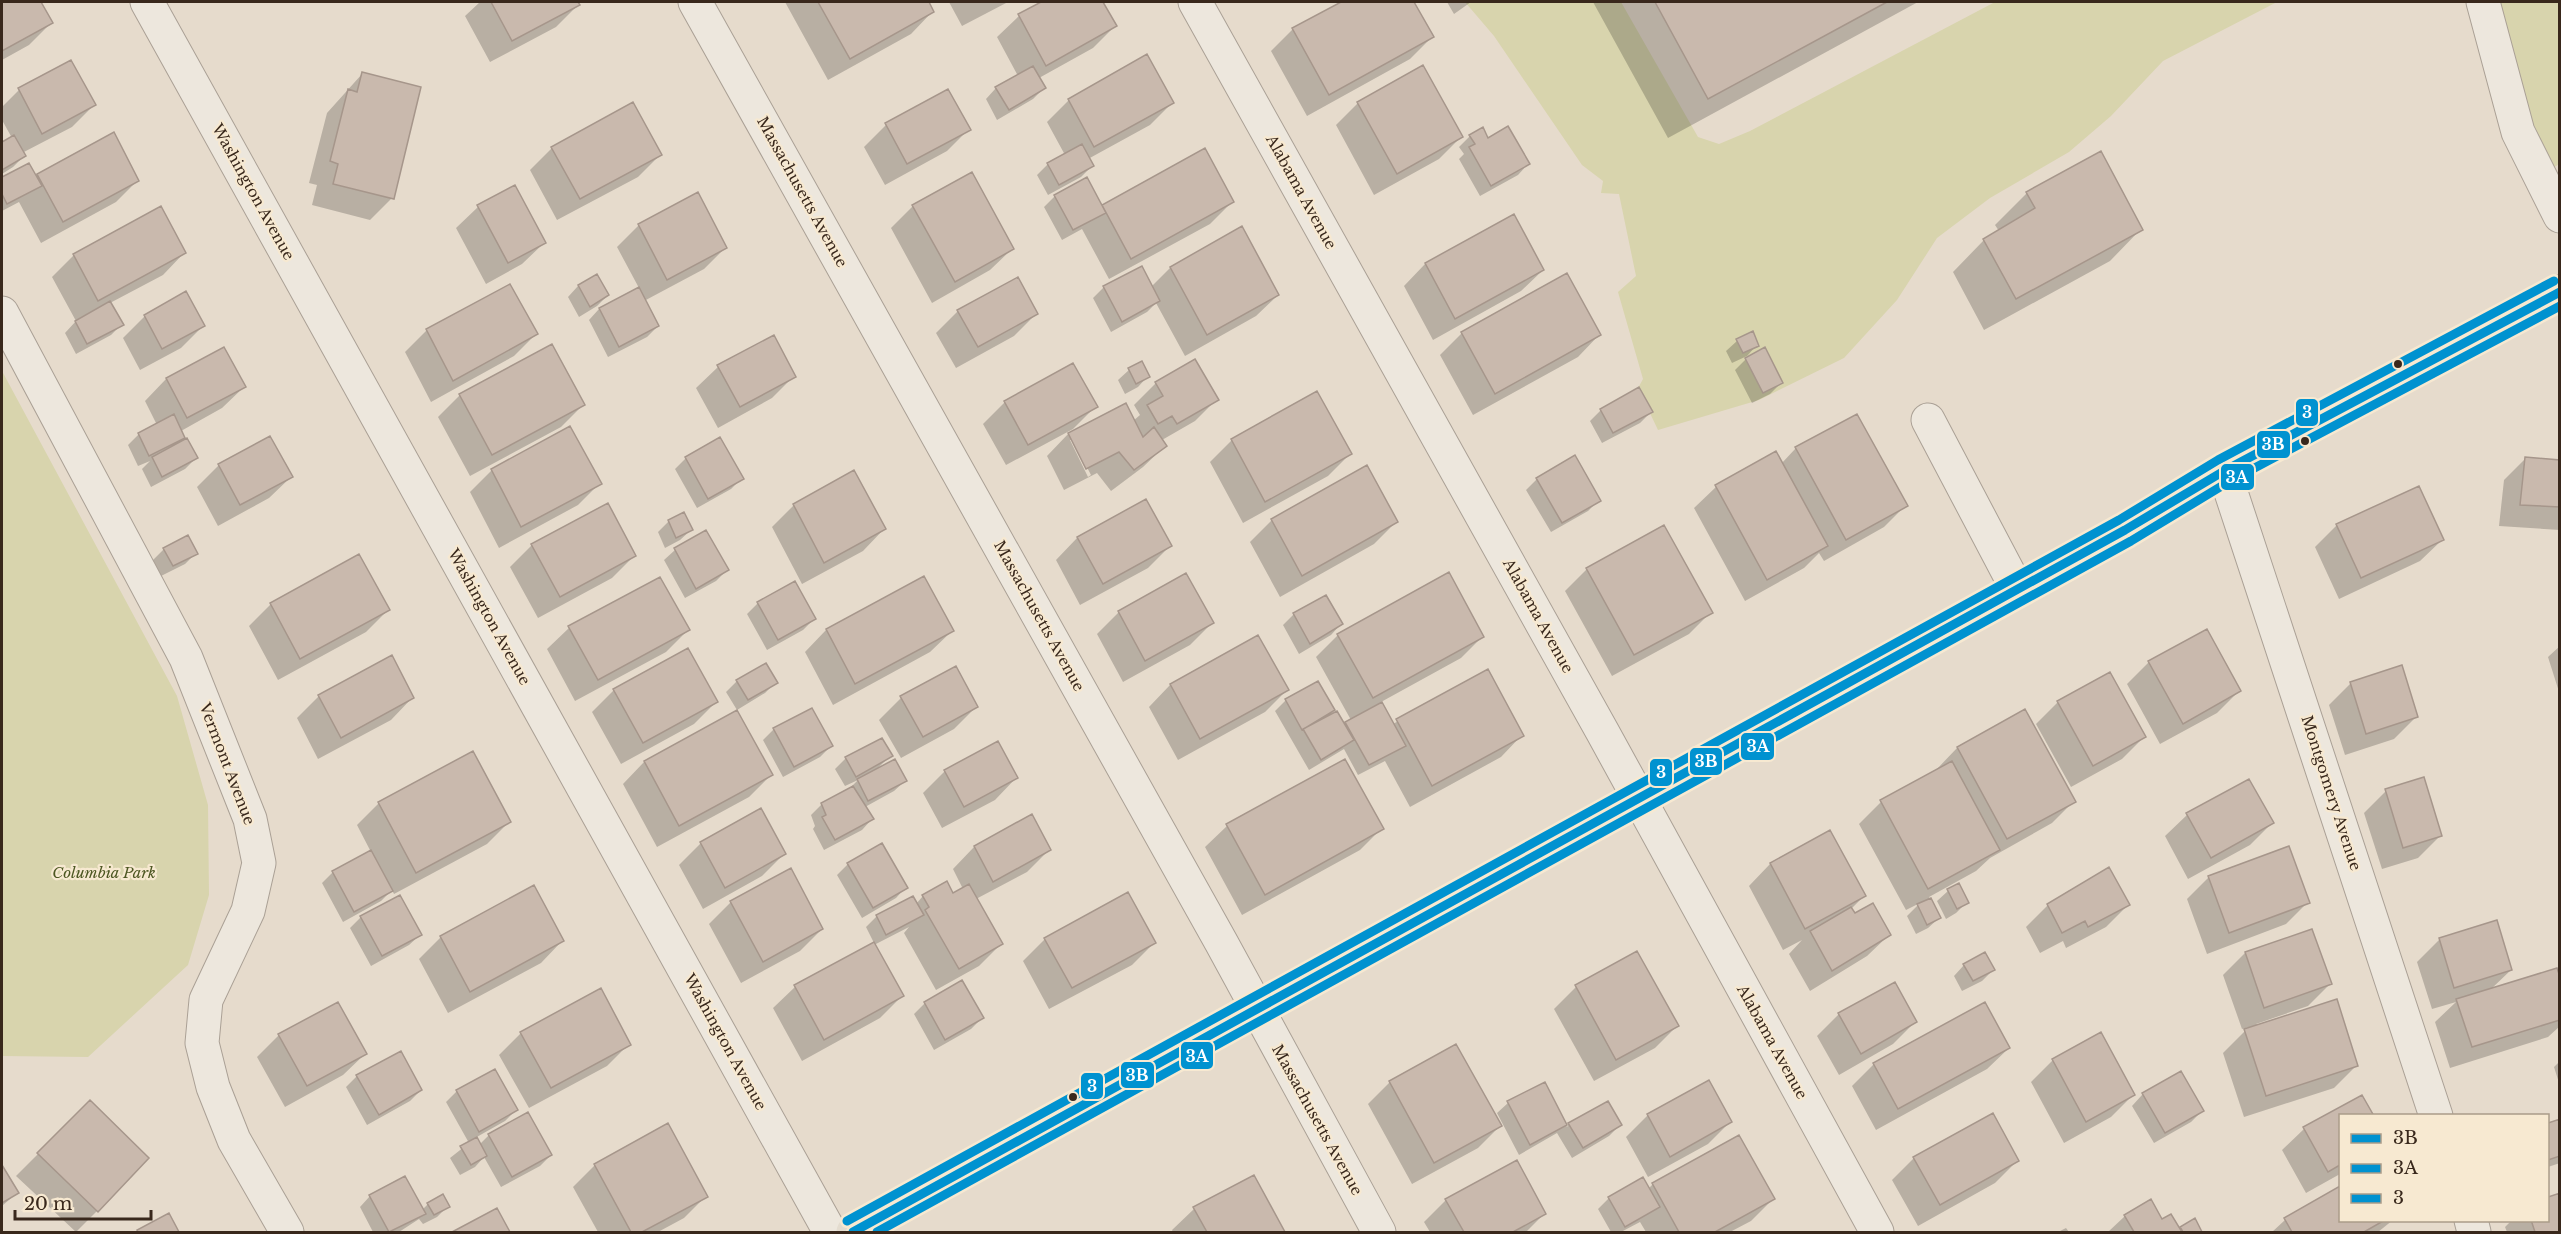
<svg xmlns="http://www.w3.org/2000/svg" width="2561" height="1234" font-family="'Libre Baskerville',serif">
<rect width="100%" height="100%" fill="#e6dbcc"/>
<!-- green -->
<path fill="#d8d4ad" d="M1465 2H1621L1698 137 1719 144 1750 131 1995 2H2277L2163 61 2111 116 2069 152 1990 198 1937 238 1897 300 1844 358 1759 400 1658 430 1638 388 1643 379 1618 292 1636 276 1619 194 1601 193 1603 181 1582 165 1494 36Z
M2476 2H2559V164L2537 179Z
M2 371 177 696 208 805 209 895 188 965 88 1057 2 1056Z"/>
<!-- shadow -->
<path fill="#0003" fill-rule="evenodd" d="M2 2H40L51 23 29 45 2 60Z
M480 2H576L578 5 556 27 490 62 465 16Z
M785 2H927L932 12 911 34 828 80Z
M949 2H1008L962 26Z
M1044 2H1102L1115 26 1093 48 1039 78 1044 88 1033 99 997 120 986 99 996 88 1018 76 997 37 1019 16Z
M1344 2H1413L1432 37 1410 59 1307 116 1271 51 1293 29Z
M1447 2H1471L1454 14Z
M1593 2H1918L1668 138Z
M70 62 94 105 72 127 22 153 24 156 13 167 2 174V144L12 138 2 120V107L19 90Z
M362 74 392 198 370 220 312 205 317 185 309 183 327 113Z
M1069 100 1172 103 1150 125 1088 159 1092 166 1081 177 1048 195 1037 175 1048 164 1065 155 1047 122Z
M1358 103 1461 137 1439 159 1374 195 1336 125Z
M886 125 969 129 947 151 885 185 864 147Z
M1470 136 1528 164 1518 175 1480 196 1459 159 1464 154 1459 147Z
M552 148 660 155 638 177 557 220 530 170Z
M28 165 35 177 38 175 138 180 116 202 41 243 19 202 2 211V179Z
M514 187 544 243 522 264 486 284 456 228 478 207Z
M2027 193 2141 229 2110 261 1984 330 1953 272 1984 240 1999 231 1995 225Z
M697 194 726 247 704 269 644 301 658 326 647 337 608 357 589 320 599 309 639 288 617 247 639 225Z
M1055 196 1101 208 1232 202 1210 224 1109 279 1082 229 1062 240 1044 207Z
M913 206 1012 249 990 270 932 303 891 228Z
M1513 216 1543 270 1521 291 1433 340 1404 286 1425 264Z
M1242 229 1278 295 1256 316 1185 356 1156 303 1147 312 1111 332 1093 298 1104 287H1151L1170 268Z
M184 253 163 275 110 303 122 324 111 335 76 354 65 333 76 321 52 277 74 255Z
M597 276 608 295 597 306 579 317 568 297 578 286Z
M1017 279 1036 314 1014 336 956 368 936 333 958 311Z
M510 286 536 334 514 356 431 402 405 352 427 330Z
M145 316 203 326 181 348 140 370 123 338Z
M1462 333 1599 335 1578 357 1473 415 1440 355Z
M1737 341 1757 345 1747 356 1732 363 1726 351Z
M223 349 244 387 222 408 181 431 196 458 185 469 151 487 142 469 150 461 138 466 128 445 139 434 157 425 145 401 166 379Z
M1746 359 1781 383 1770 394 1752 403 1735 370Z
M718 367 794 376 772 398 718 428 696 388Z
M1129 370 1148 376 1138 387 1125 394 1118 380Z
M1156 383 1217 399 1195 421 1162 440 1165 446 1143 467 1111 491 1097 473 1064 490 1047 456 1069 433 1133 421 1140 415 1134 405ZM1070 440H1073L1091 475 1088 477Z
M1316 393 1350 454 1328 476 1243 523 1210 462 1232 440Z
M460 395 583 405 561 427 470 476 438 417Z
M1005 402 1096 406 1073 429 1006 465 983 424Z
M1601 410 1651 412 1640 423 1602 443 1590 421Z
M570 428 600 483 578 505 499 548 470 492 492 470Z
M1796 448 1906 505 1884 527 1824 561 1819 553 1804 568 1745 601 1694 508 1716 487 1775 453 1781 464Z
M686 458 742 478 731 489 697 508 675 469Z
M2526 458 2560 461V530L2499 526 2504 480Z
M219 465 291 477 269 498 218 526 197 487Z
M1537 479 1599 500 1588 511 1551 532 1526 490Z
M1145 501 1170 546 1148 568 1080 605 1056 560 1077 538Z
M794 505 884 529 863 551 802 584 772 527Z
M1272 520 1396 522 1374 544 1280 597 1250 542Z
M669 521 691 530 680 540 665 548 658 532Z
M2337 525 2442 540 2420 561 2339 599 2315 547Z
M1663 527 1711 612 1689 634 1612 676 1565 591 1587 569Z
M532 545 634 556 612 578 538 618 510 567Z
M164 549 196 553 185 564 161 576 153 560Z
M675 550 727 570 716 581 685 598 664 560Z
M1449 574 1483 636 1461 658 1381 702 1393 724 1487 671 1522 735 1501 757 1410 807 1385 761 1358 775 1344 749 1309 770 1275 711 1286 700 1318 683 1333 710 1325 718 1343 725 1351 720 1316 657 1337 636Z
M1186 575 1212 623 1190 645 1123 682 1097 634 1119 612Z
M758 603 814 619 803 630 767 650 747 614Z
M271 604 388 610 366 632 278 680 249 626Z
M1294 614 1341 624 1331 635 1299 654 1283 625Z
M569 628 688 630 666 652 575 701 547 649Z
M826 630 952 631 930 652 833 705 805 652Z
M1257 637 1287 690 1265 712 1178 760 1149 707 1170 685Z
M2560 646V695L2548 657Z
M2149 662 2239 691 2217 713 2160 744 2127 684Z
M2109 674 2144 737 2122 759 2071 787 2036 724 2058 702Z
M737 681 776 682 765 693 737 710 726 692Z
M2351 683 2416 717 2394 739 2345 755 2329 705Z
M614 690 716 702 694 724 621 764 592 712Z
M319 696 412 698 391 720 318 759 297 718Z
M901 698 976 707 954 729 901 758 879 720Z
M2025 711 2074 801 2052 823 1990 858 1976 871 1929 897 1939 918 1928 928 1916 934 1907 916 1920 903 1906 910 1859 824 1881 802 1936 770 1957 748Z
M774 729 831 746 820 757 783 777 763 740Z
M998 743 1016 778 995 800 942 828 923 793 945 771Z
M891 755 876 770 905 781 894 791 865 807 872 819 862 830 824 850 813 829 815 826 811 815 822 804 848 790 858 780 845 786 835 769 846 758Z
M644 762 771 775 749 797 657 847 623 784Z
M2386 791 2440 836 2418 858 2382 869 2364 813Z
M379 803 509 822 487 844 394 894 392 890 381 901 343 922 322 883 333 872 371 852 357 825Z
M2187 815 2272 823 2250 845 2188 879 2165 836Z
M1031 816 1049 850 1027 872 976 899 1001 944 979 966 936 990 904 933 909 927 874 945 902 996 880 1018 802 1061 773 1008 795 987 874 943 866 927 877 916 916 904 923 896 953 895 963 889 953 869 974 847Z
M1227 826 1382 828 1360 850 1242 915 1205 847Z
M1829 832 1865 895 1851 909 1854 915 1889 935 1867 956 1810 991 1789 954 1802 940 1783 950 1749 886 1770 864Z
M701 843 784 854 762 876 703 909 679 865Z
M882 845 906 887 896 898 862 918 837 875 848 864Z
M2109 869 2128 905 2106 927 2066 948 2063 941 2040 953 2026 927 2048 905 2068 891Z
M2209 877 2308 902 2286 924 2207 954 2187 899Z
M1958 885 1967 902 1956 913 1946 919 1937 901 1948 891Z
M731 902 822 929 800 951 741 983 709 924Z
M361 917 420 935 409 945 371 966 350 928Z
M2496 922 2511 970 2490 990 2560 982V1026L2548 1037 2450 1068 2435 1022 2456 1002 2432 1009 2417 962 2439 940Z
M2311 931 2330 984 2308 1006 2256 1024 2356 1066 2334 1088 2244 1117 2223 1053 2249 1027 2242 1029 2223 975 2245 953Z
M441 937 562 941 541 963 448 1013 419 959Z
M1045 939 1154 943 1132 965 1049 1009 1023 961Z
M1637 953 1677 1026 1655 1048 1594 1081 1554 1009 1576 987Z
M1964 965 1993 970 1982 981 1962 991 1954 976Z
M925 1003 982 1018 971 1029 934 1050 914 1014Z
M1839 1014 1915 1022 1893 1044 1839 1075 1817 1036Z
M521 1033 629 1044 607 1066 529 1108 499 1055Z
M279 1035 365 1054 343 1075 285 1107 257 1057Z
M2009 1048 1987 1069 1876 1130 1852 1086 1874 1064Z
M2053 1060 2133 1095 2111 1117 2064 1143 2031 1082Z
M2560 1061V1086L2554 1067Z
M2181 1073 2202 1111 2191 1122 2154 1143 2132 1106 2142 1095Z
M357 1076 421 1090 410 1101 367 1125 346 1087Z
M1390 1082 1500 1126 1478 1148 1412 1184 1368 1104Z
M1544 1084 1567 1127 1569 1124 1620 1125 1609 1136 1572 1158 1557 1133 1519 1155 1497 1113 1508 1103Z
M457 1091 516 1110 505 1121 475 1138 479 1145 489 1135 551 1155 540 1166 501 1187 484 1157 475 1167 460 1175 450 1158 469 1143 446 1102Z
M90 1102 97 1211 76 1232 16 1176Z
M1648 1115 1730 1122 1708 1144 1648 1177 1626 1137Z
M2340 1116V1174L2306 1193 2282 1150 2304 1129Z
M2560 1121V1163L2548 1167V1125Z
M1914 1158 2017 1161 1995 1183 1918 1226 1892 1180Z
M595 1165 706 1196 684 1218 658 1232H598L573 1187Z
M2 1168 17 1193 2 1206Z
M1253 1177 1284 1232H1173L1172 1230 1194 1209Z
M1653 1184 1773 1199 1751 1221 1730 1232H1646L1640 1222 1621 1232H1611L1598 1209 1609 1198 1648 1189Z
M2340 1188V1220H2393L2378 1232H2272L2285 1220Z
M2560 1195V1232H2507L2505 1227 2512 1220H2548V1199Z
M370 1196 422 1210 428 1204 448 1206 437 1217 423 1224 419 1219 399 1232H373L360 1207Z
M1446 1200 1544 1214 1526 1232H1430L1424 1222Z
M2150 1201 2162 1221 2178 1230 2194 1220 2201 1232H2108L2125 1216Z
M496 1210 508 1232H455Z
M168 1215 178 1232H136L138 1231Z
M2066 1228 2069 1232H2058Z"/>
<!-- building -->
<path fill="#c9b9ad" stroke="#a6968b" stroke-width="1.5" d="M2 2H41L53 23 2 51Z
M491 2H578L580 5 512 41Z
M818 2H929L934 12 850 59Z
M1041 2H1103L1117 26 1046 66 1018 14Z
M1341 2H1414L1434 37 1329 95 1292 28Z
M1655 2H1887L1708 99Z
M1147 54 1174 103 1094 147 1068 99Z
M71 60 96 105 42 134 18 88Z
M1423 65 1463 137 1397 174 1357 102Z
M1033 66 1046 88 1009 110 995 87Z
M362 72 421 87 394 199 333 184 338 164 330 161 348 89 357 92Z
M948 89 971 130 907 164 885 123Z
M633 102 662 155 580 199 551 147Z
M1508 126 1530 164 1491 186 1469 147 1475 144 1469 135 1483 127 1488 138Z
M114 132 139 181 63 222 37 174Z
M14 135 26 156 2 170V142Z
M1082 144 1094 166 1059 185 1047 163Z
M1205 148 1234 202 1131 259 1102 205Z
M2101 151 2143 230 2016 299 1983 239 2035 208 2026 192Z
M29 163 42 186 7 204 2 194V177Z
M972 172 1014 249 955 282 912 205Z
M1087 177 1106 213 1073 230 1054 195Z
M515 185 546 243 508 263 477 205Z
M698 192 727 248 667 280 638 224Z
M161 206 186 253 98 301 73 254Z
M1514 214 1544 270 1455 319 1425 263Z
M1242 226 1279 295 1207 335 1170 267Z
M1142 266 1160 301 1122 322 1103 286Z
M1567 273 1601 335 1495 394 1461 332Z
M597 274 609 295 590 307 578 285Z
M1018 277 1038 314 978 347 957 310Z
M510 284 538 334 453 381 426 329Z
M639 287 659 326 619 347 599 308Z
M186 291 205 326 162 349 144 315Z
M110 301 124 325 87 344 75 321Z
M1753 331 1759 346 1743 353 1736 339Z
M774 335 796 377 740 407 717 365Z
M552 344 585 405 492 455 459 394Z
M224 347 246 387 187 418 166 378Z
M1765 347 1783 383 1763 393 1745 358Z
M1195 359 1219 400 1177 424 1172 416 1158 424 1147 405 1163 396 1155 382Z
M1142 361 1150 377 1136 384 1128 368Z
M1073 363 1098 407 1028 445 1004 401Z
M1639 387 1653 412 1613 433 1600 409Z
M1317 391 1352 454 1265 502 1231 439Z
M1126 403 1143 437 1154 427 1167 446 1134 470 1119 452 1086 469 1068 433Z
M174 414 185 438 149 456 138 433Z
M1857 414 1908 506 1846 540 1795 447Z
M570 426 602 484 521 527 491 469Z
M270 436 293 477 240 505 218 464Z
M720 437 744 479 708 499 685 457Z
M187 438 198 458 162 477 152 457Z
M1776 451 1828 546 1767 580 1715 485Z
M1575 455 1601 501 1562 523 1536 478Z
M2525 457 2560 460V507L2520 505Z
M1367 465 1398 522 1302 576 1271 519Z
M854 470 886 529 824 563 793 504Z
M2419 486 2444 540 2361 578 2336 524Z
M1146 499 1172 546 1103 584 1077 537Z
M608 503 636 556 560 597 531 544Z
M684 512 693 530 676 538 668 520Z
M1664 525 1713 613 1634 655 1586 568Z
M706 530 729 570 696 589 674 548Z
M188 535 198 554 173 566 163 548Z
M359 554 390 610 300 659 270 603Z
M1449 572 1484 637 1373 698 1337 634Z
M1186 573 1214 623 1145 661 1118 611Z
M924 576 954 631 855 684 826 629Z
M660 577 690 630 598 680 568 626Z
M795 581 816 619 778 640 757 602Z
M1326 595 1343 624 1310 644 1293 613Z
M2207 629 2241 691 2183 724 2148 661Z
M1258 635 1289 690 1200 739 1170 684Z
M688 648 718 702 643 743 613 689Z
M392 655 414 698 341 738 318 695Z
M766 663 778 683 748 700 736 680Z
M2402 665 2418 717 2366 734 2350 682Z
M956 666 978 707 923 737 900 696Z
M1488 669 1524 736 1432 786 1396 719Z
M2110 672 2146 737 2093 766 2057 701Z
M1318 681 1335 710 1302 730 1285 699Z
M1382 702 1406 746 1369 765 1345 722Z
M812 708 833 746 794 767 773 728Z
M2025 709 2076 802 2007 839 1957 747Z
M737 710 773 775 679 826 644 761Z
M1337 711 1354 740 1321 760 1303 729Z
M882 738 893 756 856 777 845 757Z
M998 741 1018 778 964 807 944 770Z
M473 751 511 822 416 873 378 802Z
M895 759 907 781 868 801 857 779Z
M1345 759 1384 829 1265 895 1226 824Z
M1952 761 2000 850 1928 889 1880 800Z
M2424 777 2442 836 2403 848 2385 789Z
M2249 779 2274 823 2211 858 2186 813Z
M853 786 874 819 835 840 822 817 826 815 821 803Z
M761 808 786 854 725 888 700 842Z
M1032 814 1051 850 993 882 974 846Z
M1830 830 1866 896 1805 929 1770 863Z
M882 843 908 888 873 908 847 863Z
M2289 846 2310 903 2229 933 2208 876Z
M371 850 393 891 354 912 332 871Z
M2109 867 2130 905 2088 927 2085 921 2062 933 2047 904Z
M791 868 823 929 763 962 730 901Z
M947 881 953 893 969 884 1003 944 959 969 925 910 929 907 922 895Z
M1959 883 1969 903 1957 909 1947 889Z
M534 885 564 941 470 992 440 936Z
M1128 892 1156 943 1072 988 1044 938Z
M400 895 422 935 382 956 360 916Z
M913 896 924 915 886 935 876 915Z
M1931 898 1941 918 1927 925 1917 904Z
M1873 903 1891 935 1832 971 1810 931 1851 907 1855 913Z
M2497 920 2512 970 2454 988 2439 938Z
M2312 929 2332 984 2264 1008 2245 952Z
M874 942 904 996 824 1040 794 985Z
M1637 951 1679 1026 1616 1060 1575 985Z
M1985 952 1995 970 1973 981 1963 964Z
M2557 968 2560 977V1020L2472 1047 2456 999Z
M962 980 984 1018 945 1040 924 1002Z
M1895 982 1917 1022 1861 1054 1838 1013Z
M601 988 631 1045 551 1088 520 1032Z
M2337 999 2358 1066 2266 1096 2244 1029Z
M338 1002 367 1054 307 1086 278 1034Z
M1985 1002 2010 1048 1898 1109 1873 1063Z
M2101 1032 2135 1095 2086 1122 2052 1059Z
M1456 1044 1502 1126 1434 1163 1389 1081Z
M401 1051 422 1090 379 1115 356 1075Z
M495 1069 518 1110 479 1132 456 1090Z
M2181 1071 2204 1111 2165 1133 2142 1093Z
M1709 1080 1732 1122 1670 1157 1647 1114Z
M1545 1082 1567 1125 1530 1145 1507 1101Z
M2362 1095 2374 1116H2340V1165L2328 1172 2303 1127Z
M90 1100 149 1158 98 1212 37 1153Z
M1608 1101 1622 1125 1583 1148 1568 1123Z
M528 1112 552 1155 512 1177 488 1134Z
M1993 1113 2019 1161 1940 1205 1913 1157Z
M2560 1119V1156L2548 1160V1123Z
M668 1123 708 1197 642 1232H631L594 1164Z
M1739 1135 1775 1199 1715 1232H1679L1652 1183Z
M477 1137 487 1156 471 1165 460 1146Z
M1517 1160 1546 1214 1513 1232H1464L1445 1199Z
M2 1165 19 1193 2 1203Z
M1254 1175 1285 1232H1207L1193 1207Z
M405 1176 426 1214 389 1232 369 1195Z
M1643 1177 1660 1207 1625 1227 1608 1197Z
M2340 1186V1220H2385L2364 1232H2292L2284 1218Z
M2560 1193V1232H2535L2531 1220H2548V1197Z
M443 1194 450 1207 434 1215 427 1203Z
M2151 1199 2162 1219 2171 1214 2182 1232H2134L2124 1215Z
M497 1208 510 1232H452Z
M169 1213 179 1232H138L137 1230Z
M2195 1218 2202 1232H2183L2180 1227Z"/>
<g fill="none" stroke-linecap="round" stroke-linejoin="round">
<defs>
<path id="minor" d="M147 2 830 1232
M695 2 1221 942 1379 1232
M1195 2 1602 731 1877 1232
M2483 2 2518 132 2560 216
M2 313 186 658 250 819 259 863 248 911 206 1000 202 1043 213 1087 234 1140 287 1232
M1928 420 2017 589
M2224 471 2436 1116
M2471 1220 2474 1232"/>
<path id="major" d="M853 1232 2125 530 2224 471 2560 292"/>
</defs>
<!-- minor casing -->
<use href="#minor" stroke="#aaa095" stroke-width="35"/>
<!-- major casing -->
<use href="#major" stroke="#90867c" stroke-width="35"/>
<!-- minor -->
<use href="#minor" stroke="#ede7dd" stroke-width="33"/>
<!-- major -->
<use href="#major" stroke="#e4dccf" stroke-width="33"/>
<defs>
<path id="bus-1" d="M853 1232 2125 530 2224 471 2560 292"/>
<path id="bus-2" d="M877 1232 2131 541 2230 481 2560 306"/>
<path id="bus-3" d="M847 1221 2119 520 2218 460 2554 281"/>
</defs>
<!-- bus-1 casing -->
<use href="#bus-1" stroke="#f7e9d1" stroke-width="14"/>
<!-- bus-2 casing -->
<use href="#bus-2" stroke="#f7e9d1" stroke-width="14"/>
<!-- bus-3 casing -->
<use href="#bus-3" stroke="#f7e9d1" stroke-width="14"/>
<!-- bus-1 -->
<use href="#bus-1" stroke="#0092d0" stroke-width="9"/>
<!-- bus-2 -->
<use href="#bus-2" stroke="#0092d0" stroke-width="9"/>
<!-- bus-3 -->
<use href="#bus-3" stroke="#0092d0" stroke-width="9"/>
</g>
<!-- markers -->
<g fill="#39281c" stroke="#f7e9d1" stroke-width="2">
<circle cx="2398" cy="364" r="5"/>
<circle cx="2305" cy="441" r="5"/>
<circle cx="1073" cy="1097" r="5"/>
</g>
<g text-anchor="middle" stroke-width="4.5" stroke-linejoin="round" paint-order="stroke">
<!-- street labels -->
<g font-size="15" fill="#39281c" stroke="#f7e9d1">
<text transform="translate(253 192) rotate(61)" y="5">Washington Avenue</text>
<text transform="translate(802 192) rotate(61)" y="5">Massachusetts Avenue</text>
<text transform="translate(1301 192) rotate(61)" y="5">Alabama Avenue</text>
<text transform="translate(1039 616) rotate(61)" y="5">Massachusetts Avenue</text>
<text transform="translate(1538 616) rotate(61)" y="5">Alabama Avenue</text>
<text transform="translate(489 617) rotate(61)" y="5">Washington Avenue</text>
<text transform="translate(227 764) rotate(69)" y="5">Vermont Avenue</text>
<text transform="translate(2331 793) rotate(72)" y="5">Montgomery Avenue</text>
<text transform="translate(725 1042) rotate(61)" y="5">Washington Avenue</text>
<text transform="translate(1772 1042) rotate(61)" y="5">Alabama Avenue</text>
<text transform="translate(1317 1120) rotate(61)" y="5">Massachusetts Avenue</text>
</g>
<!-- park labels -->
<g font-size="15" font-style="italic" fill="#4d5722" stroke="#f7e9d1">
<text x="104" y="878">Columbia Park</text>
</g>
</g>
<g stroke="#f7e9d1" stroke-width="2">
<rect x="2295" y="398" width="24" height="29" rx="6" fill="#0092d0"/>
<rect x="2256" y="430" width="35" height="29" rx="6" fill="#0092d0"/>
<rect x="2220" y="463" width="35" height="28" rx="6" fill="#0092d0"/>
<rect x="1740" y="732" width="35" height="29" rx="6" fill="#0092d0"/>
<rect x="1689" y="747" width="34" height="29" rx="6" fill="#0092d0"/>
<rect x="1649" y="758" width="24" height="29" rx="6" fill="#0092d0"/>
<rect x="1180" y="1041" width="34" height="29" rx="6" fill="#0092d0"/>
<rect x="1120" y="1061" width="35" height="28" rx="6" fill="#0092d0"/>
<rect x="1080" y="1072" width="24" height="28" rx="6" fill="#0092d0"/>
</g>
<g font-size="16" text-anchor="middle" font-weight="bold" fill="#fff">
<text x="2307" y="418">3</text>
<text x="2273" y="450">3B</text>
<text x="2237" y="483">3A</text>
<text x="1758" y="752">3A</text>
<text x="1706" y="767">3B</text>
<text x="1661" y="778">3</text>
<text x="1197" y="1062">3A</text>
<text x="1137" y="1081">3B</text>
<text x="1092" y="1092">3</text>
</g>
<!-- border -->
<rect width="2561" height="1234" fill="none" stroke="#39281c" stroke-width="6"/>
<!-- legend -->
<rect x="2339" y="1114" width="210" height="108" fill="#f7e9d1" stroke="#ab9c89" stroke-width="1.5"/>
<rect x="2351" y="1134" width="30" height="9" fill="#0092d0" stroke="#ab9c89" stroke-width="1.5"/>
<text x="2393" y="1144" font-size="18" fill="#39281c">3B</text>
<rect x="2351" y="1164" width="30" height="9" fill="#0092d0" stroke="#ab9c89" stroke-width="1.5"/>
<text x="2393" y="1174" font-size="18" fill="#39281c">3A</text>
<rect x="2351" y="1194" width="30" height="9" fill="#0092d0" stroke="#ab9c89" stroke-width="1.5"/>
<text x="2393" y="1204" font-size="18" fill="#39281c">3</text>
<!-- scale -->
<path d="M15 1210v9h136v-9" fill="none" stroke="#39281c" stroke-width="3"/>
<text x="24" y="1210" font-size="18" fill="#39281c" stroke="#f7e9d1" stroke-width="4.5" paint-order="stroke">20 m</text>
</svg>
